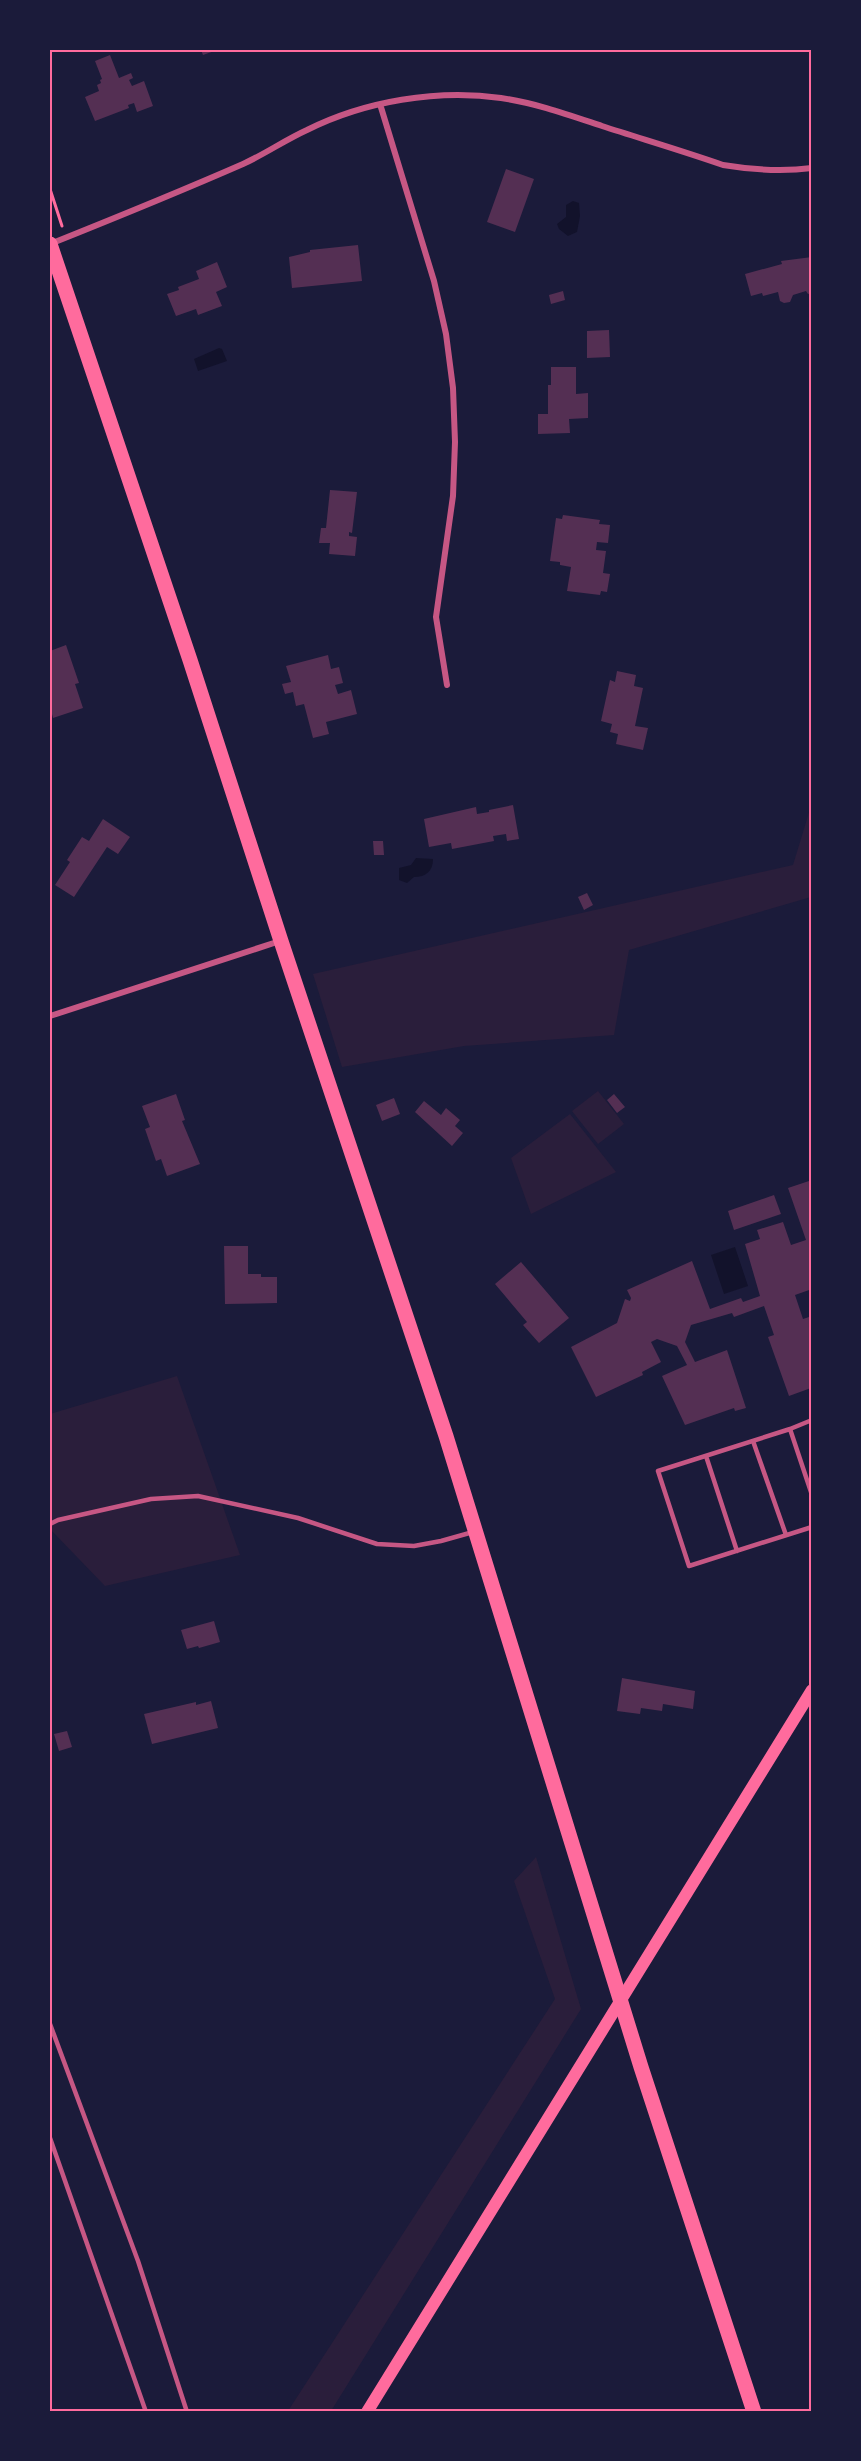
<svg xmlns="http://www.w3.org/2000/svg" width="861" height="2461" font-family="'Archivo Narrow',sans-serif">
<rect width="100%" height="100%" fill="#1b1b3a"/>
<!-- green -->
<path fill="#2a1e3b" d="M811 806V897L629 950 614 1035 464 1046 342 1067 313 974 793 865Z
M598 1091 624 1124 598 1144 572 1111Z
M570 1114 616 1172 531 1214 511 1158Z
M177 1376 240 1555 105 1586 50 1529V1414Z
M536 1857 581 2009 331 2411H288L555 1999 514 1881Z"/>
<!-- water -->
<path fill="#12122b" d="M573 201 579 203 580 216 577 232 568 236 559 229 557 224 566 217V205Z
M219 348 222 349 227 361 198 371 194 359Z
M416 858 433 859C433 871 426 877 414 877L407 883 399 880V868L411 865Z
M735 1247 748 1286 724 1294 711 1255Z"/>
<!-- building -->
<path fill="#542f53" d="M201 50H217L203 55Z
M110 55 119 78 131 73 133 78 129 80 132 86 144 81 153 106 137 112 134 103 128 105 129 108 95 121 85 97 99 91 97 85 101 83 100 80 102 79 95 61Z
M506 169 534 179 515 232 487 222Z
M358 245 362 281 292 288 289 257 310 252V250Z
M812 257V293L808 294 806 291 793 295 790 302 784 303 780 301 778 292 763 296 762 293 751 296 745 274 782 264 781 261Z
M217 262 227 287 216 292 222 306 198 315 196 309 176 316 167 294 179 290 178 287 199 279 196 271Z
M563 291 565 300 551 304 549 295Z
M609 330 610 357 587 358V331Z
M551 367H576V394L588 393V418L569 419 570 433 538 434V414H548V385H551Z
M330 490 357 492 352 533 349 532V536L357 537 355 556 329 554 330 543H319L321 528H326Z
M563 515 600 520 599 524 610 525 608 543 597 542 596 550 606 551 603 573 610 574 607 592 601 591 600 595 567 591 571 567 560 565V562L550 561 556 518 562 519Z
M66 645 79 683 75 684 83 708 53 718 50 706V651Z
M328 655 331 669 339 667 343 683 335 685 338 694 351 690 357 714 326 722 329 734 313 738 304 704 296 706 293 692 285 694 282 684 291 682 286 666Z
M617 671 636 675 634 686 643 688 635 726 648 728 643 750 616 744 618 734 610 732 612 724 601 721 610 680 615 682Z
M513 805 519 839 507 841 506 834 493 836 494 841 452 849 451 843 429 847 424 819 476 807 477 814 489 812V810Z
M103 819 130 837 118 854 107 847 74 897 55 885 70 862 67 860 82 837 89 841Z
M373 841H383L384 855H374Z
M587 893 593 905 584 910 578 897Z
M176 1094 185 1120 182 1121 200 1164 167 1176 161 1159 156 1161 145 1129 150 1127 142 1106Z
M614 1094 625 1107 617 1113 607 1100Z
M394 1098 400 1114 382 1121 376 1105Z
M424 1101 441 1115 446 1108 460 1120 455 1126 463 1133 452 1146 415 1112Z
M812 1180V1289L795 1295 803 1319 812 1316V1383L809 1384 811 1388 789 1396 768 1337 774 1335 764 1306 734 1317 732 1313 691 1325 685 1342 695 1362 727 1350 746 1408 735 1411 734 1408 685 1425 662 1376 687 1365 677 1346 657 1339 651 1342 661 1362 642 1372 643 1375 596 1397 571 1347 617 1323 625 1299 630 1301 631 1298 627 1290 692 1261 710 1309 741 1298 743 1302 760 1296 745 1244 760 1239 757 1230 783 1222 791 1245 806 1240 788 1188Z
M774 1195 781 1214 734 1230 728 1211Z
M224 1246H248V1274H261V1277H277V1303L225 1304Z
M521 1262 569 1318 539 1343 523 1325 527 1322 495 1284Z
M214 1621 220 1642 199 1648 198 1646 187 1649 181 1630Z
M622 1678 695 1691 693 1709 663 1704 662 1711 641 1708 640 1714 617 1711Z
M211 1701 218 1728 152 1744 144 1714 196 1702V1705Z
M67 1731 72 1747 59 1751 54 1734Z"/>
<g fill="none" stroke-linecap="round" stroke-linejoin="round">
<!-- path -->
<path stroke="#ff6b9d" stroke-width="3" d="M50 189 62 226"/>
<!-- service -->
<path stroke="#c65784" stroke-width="4.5" d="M812 1420 790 1429 658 1471 689 1566 812 1527
M790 1429 812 1495
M753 1441 786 1535
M706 1456 737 1551
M50 1524 58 1520 151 1499 198 1496 298 1518 377 1544 414 1546 441 1541 473 1532
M50 2024 138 2261 187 2412
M50 2138 146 2412"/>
<!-- minor -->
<path stroke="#c65784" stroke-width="6" d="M380 104 434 281 446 334 453 388 455 442 453 496 436 617 447 685
M50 244C115 218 179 192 243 164 265 154 285 140 307 130 365 101 437 89 501 98 536 103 569 115 602 126 642 139 683 151 723 165 753 170 781 172 812 168
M50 1016 280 941"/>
<!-- secondary -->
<path stroke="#ff6b9d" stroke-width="12" d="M367 2412 812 1690"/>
<!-- primary -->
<path stroke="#ff6b9d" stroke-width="15" d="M50 244 190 660 281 941 446 1436 641 2067 754 2412"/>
</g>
<!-- border -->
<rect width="861" height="2461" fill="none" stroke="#1b1b3a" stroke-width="102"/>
<rect x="51" y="51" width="759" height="2359" fill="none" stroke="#ff6b9d" stroke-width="2"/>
</svg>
